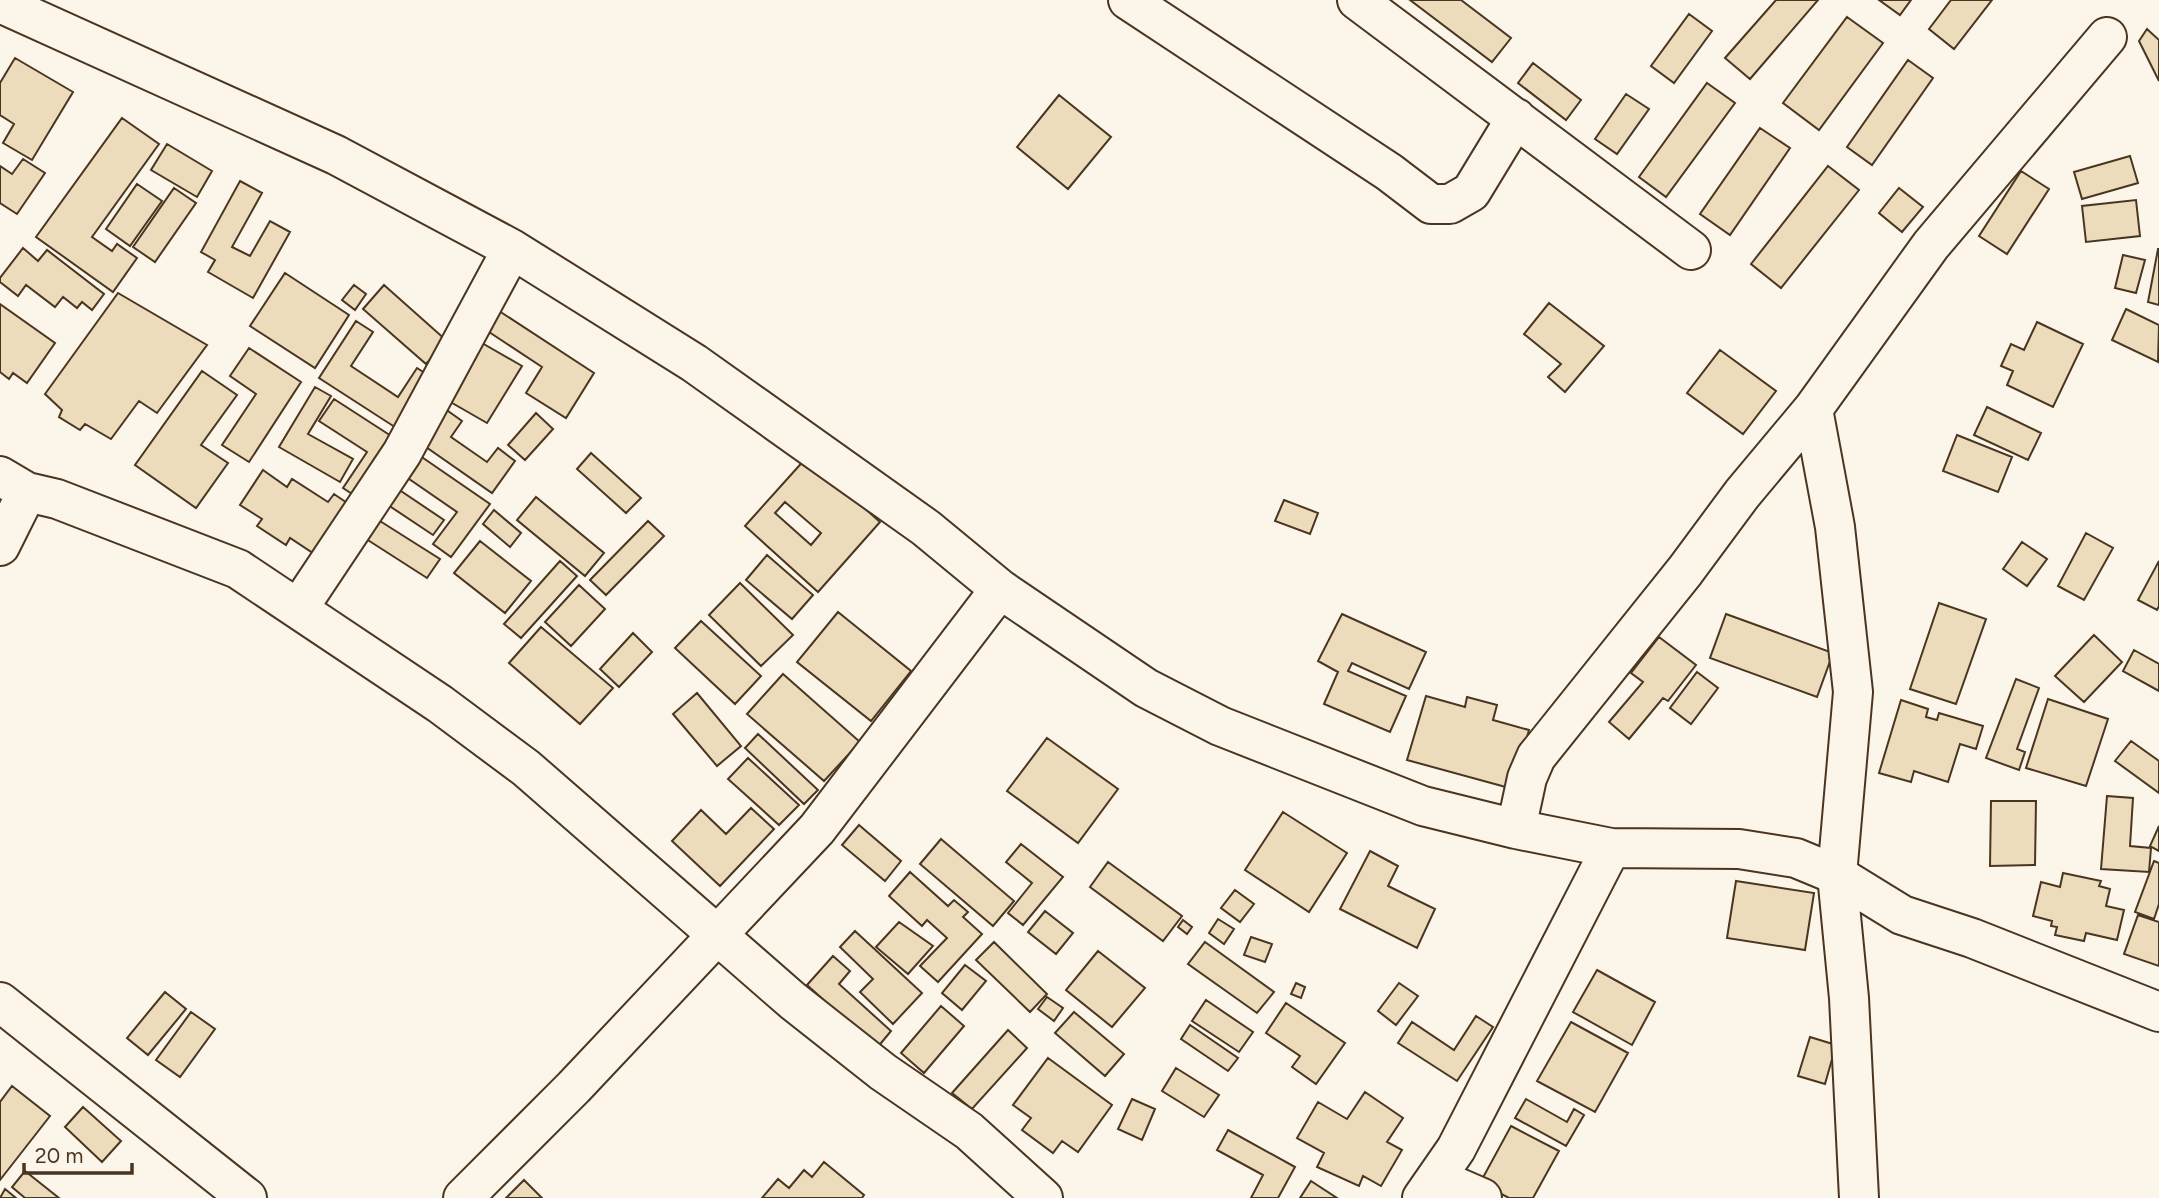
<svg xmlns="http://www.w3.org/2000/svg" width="2159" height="1198" font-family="Figtree,sans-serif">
<rect width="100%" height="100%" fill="#fbf6e9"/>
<!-- building -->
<path fill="#ecdcbc" stroke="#4a3520" stroke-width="2" fill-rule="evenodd" d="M1410 0H1461L1511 38 1492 62Z
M1776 0H1818L1750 79 1725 58Z
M1879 0H1911L1900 15Z
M1951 0H1992L1954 49 1929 29Z
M1689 14 1712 31 1674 83 1651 66Z
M1847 17 1883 43 1819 130 1783 103Z
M2147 29 2159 40V81L2139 41Z
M15 58 73 92 32 160 3 143 14 124 0 115V83Z
M1908 60 1933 78 1872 165 1847 147Z
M1533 63 1581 100 1566 120 1518 83Z
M1707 83 1735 103 1666 197 1639 177Z
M1626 94 1649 109 1617 154 1595 139Z
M1059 95 1111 137 1068 189 1017 147Z
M122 118 159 144 92 237 112 251 117 244 137 258 113 292 36 237Z
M1760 128 1790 148 1730 235 1700 214Z
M167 144 212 171 197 197 151 170Z
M2130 156 2138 183 2082 199 2074 172Z
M23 159 45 173 17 214 0 203V166L12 174Z
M1828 166 1859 190 1781 288 1751 264Z
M2021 171 2049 189 2007 254 1979 236Z
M240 181 262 193 232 247 250 256 270 221 290 232 253 298 208 272 215 260 201 252Z
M137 184 162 201 130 246 106 229Z
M174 188 196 203 155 262 133 247Z
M1899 188 1923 207 1902 232 1879 213Z
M2136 200 2140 236 2086 242 2082 206Z
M23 248 38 261 47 250 104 294 92 310 82 302 77 308 63 297 55 307 26 285 18 296 0 282V278Z
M2158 249H2159V305L2148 302Z
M2123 255 2145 260 2136 293 2115 288Z
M285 273 349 315 315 368 250 326Z
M354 285 366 294 355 310 342 300Z
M384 285 447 341 426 364 363 309Z
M118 293 207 345 157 413 139 401 111 439 85 424 80 430 59 417 62 410 45 394Z
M1549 303 1604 346 1565 392 1548 377 1561 364 1524 334Z
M0 304 55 343 27 383 13 373 9 379 0 372Z
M493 307 594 373 566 418 526 393 542 367 480 326Z
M2126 309 2159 325 2158 362 2112 340Z
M356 321 373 332 351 366 398 397 417 368 436 380 401 431 319 378Z
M2037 322 2083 344 2053 407 2007 385 2013 371 2001 366 2011 344 2024 350Z
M475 339 522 366 487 423 440 396Z
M249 348 301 382 249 462 222 445 256 394 230 376Z
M1720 350 1776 391 1743 434 1687 393Z
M202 371 237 395 201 445 228 463 196 508 135 465Z
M315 387 331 396 308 434 353 459 340 482 279 447Z
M334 399 402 443 363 501 343 488 367 452 319 421Z
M441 406 462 421 451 437 487 462 498 448 515 461 492 493 416 440Z
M1987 407 2041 433 2028 460 1974 435Z
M536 413 553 429 525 460 508 445Z
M1957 435 2012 457 1998 492 1943 471Z
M413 451 490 504 451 557 433 544 457 512 399 472Z
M591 453 641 498 626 513 577 469Z
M807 457 880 522 818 592 745 526ZM785 502 821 533 811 545 775 513Z
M263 470 287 487 292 479 328 502 334 494 356 509 322 559 290 538 286 545 257 526 262 519 240 505Z
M395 487 444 520 433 535 385 503Z
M536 497 604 553 585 576 517 520Z
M1284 500 1318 513 1310 534 1275 521Z
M494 510 521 533 510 547 483 524Z
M372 516 440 559 427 578 360 535Z
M648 521 664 536 606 595 590 580Z
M2086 533 2113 548 2084 600 2058 586Z
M480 541 531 581 505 613 454 573Z
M2022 542 2047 559 2027 586 2003 569Z
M767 555 813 595 792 619 746 580Z
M560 561 577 576 521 638 504 624Z
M2159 561V606L2157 610 2138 600Z
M740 583 793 635 761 666 709 615Z
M579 585 605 609 571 646 545 622Z
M1939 603 1986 619 1956 704 1910 689Z
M838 612 911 671 871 721 797 662Z
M1342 614 1426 652 1409 689 1352 663 1348 671 1406 696 1390 732 1324 704 1338 672 1318 661Z
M1726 614 1833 653 1817 697 1710 658Z
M701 621 761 676 735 704 675 648Z
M541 627 613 688 580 724 509 663Z
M633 633 652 652 619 687 600 669Z
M2094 635 2122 662 2084 702 2055 676Z
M1659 637 1696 665 1668 701 1663 698 1629 739 1609 722 1643 682 1631 673Z
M2134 650 2159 664V691L2123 671Z
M1697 672 1718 688 1691 724 1670 708Z
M783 674 860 742 824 781 747 714Z
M2016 679 2039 688 2017 749 2025 752 2019 770 1986 758Z
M697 693 741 746 717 766 673 714Z
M1426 696 1465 707 1467 697 1497 705 1493 720 1529 730 1513 789 1407 760Z
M2048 699 2108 719 2086 786 2026 768Z
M1901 700 1928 709 1926 717 1937 720 1939 713 1983 726 1976 749 1960 744 1948 782 1914 771 1911 782 1879 773Z
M758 734 818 790 804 804 745 748Z
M1047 738 1118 789 1078 843 1007 791Z
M2131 741 2159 761V793L2115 761Z
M748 758 799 805 779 825 728 779Z
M2107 796 2133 798 2130 846 2151 848 2149 872 2101 869Z
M1991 801H2036L2035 865 1990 866Z
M751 808 774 829 720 886 672 841 701 810 726 834Z
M1283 812 1347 853 1309 912 1245 870Z
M859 825 901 861 885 881 842 845Z
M2159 826V851L2150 846Z
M941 839 1014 901 993 926 920 864Z
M1021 844 1063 877 1023 925 1008 913 1032 883 1006 862Z
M1370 851 1398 866 1388 886 1435 909 1417 948 1340 909Z
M2154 861 2159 863V904L2154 919 2135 912Z
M1108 862 1182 916 1163 941 1090 887Z
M910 872 948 906 954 900 968 912 963 917 982 934 938 982 920 966 947 938 927 920 922 926 889 896Z
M2063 873 2101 881 2099 886 2110 889 2106 906 2124 910 2117 940 2086 933 2084 941 2055 935 2057 927 2051 926 2052 921 2033 916 2041 882 2060 887Z
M1736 881 1814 893 1805 950 1727 938Z
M1235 890 1254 904 1240 922 1221 908Z
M1045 911 1073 933 1056 954 1028 932Z
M2138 915 2159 922V966L2124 954Z
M1218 919 1234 929 1224 944 1209 933Z
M1183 920 1192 927 1187 934 1178 927Z
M899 922 933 946 908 974 876 947Z
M855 931 922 993 893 1024 860 992 873 979 840 947Z
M1251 937 1272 944 1265 962 1244 955Z
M994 942 1047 994 1030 1012 976 960Z
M1205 942 1274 992 1257 1013 1188 964Z
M1098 951 1145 988 1112 1027 1066 990Z
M833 956 850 971 839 984 891 1031 877 1048 807 985Z
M965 965 986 981 962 1010 942 993Z
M1597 970 1655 1002 1632 1045 1573 1012Z
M1296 983 1305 987 1301 998 1291 994Z
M1399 983 1418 996 1396 1025 1378 1011Z
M165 992 186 1009 148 1055 127 1038Z
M1047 997 1063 1008 1054 1021 1038 1009Z
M1206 1000 1253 1032 1239 1052 1192 1021Z
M1286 1003 1345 1043 1316 1084 1292 1067 1300 1056 1266 1033Z
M941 1006 964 1026 924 1073 901 1053Z
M191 1012 215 1029 180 1077 156 1060Z
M1074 1012 1124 1054 1105 1076 1055 1033Z
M1476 1016 1493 1027 1457 1081 1398 1043 1412 1022 1454 1050Z
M1571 1022 1628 1053 1595 1112 1537 1081Z
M1190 1025 1238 1058 1228 1071 1181 1039Z
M1008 1030 1027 1048 972 1109 952 1093Z
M1810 1037 1836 1045 1825 1084 1798 1076Z
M1048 1058 1112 1105 1078 1152 1062 1141 1053 1153 1022 1130 1031 1118 1013 1105Z
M1176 1068 1219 1095 1204 1117 1162 1091Z
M12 1086 50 1116 0 1180V1102Z
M1365 1092 1403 1118 1387 1142 1402 1150 1381 1186 1363 1176 1359 1186 1317 1167 1324 1153 1297 1138 1318 1102 1347 1119Z
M1132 1099 1155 1109 1142 1140 1118 1129Z
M1526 1099 1567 1122 1574 1109 1584 1115 1566 1146 1515 1118Z
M83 1107 121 1141 102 1162 65 1127Z
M1511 1126 1559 1151 1533 1198H1509L1480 1183Z
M1228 1130 1295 1167 1278 1198H1251L1263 1175 1217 1150Z
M824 1162 864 1195 862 1198H762L778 1179 789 1188 804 1170 812 1177Z
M25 1171 59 1198H25L12 1187Z
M524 1180 542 1198H506Z
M1311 1181 1337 1198H1300Z
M5 1189 16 1198H0Z"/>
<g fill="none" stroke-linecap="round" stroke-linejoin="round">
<defs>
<path id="minor" d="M1128 0 1389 172 1431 204H1450L1471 192 1516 118
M1357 0 1691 250
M0 3 336 155 512 249 694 363 926 528 1000 589 1146 688 1220 726 1423 806 1516 829 1611 848 1739 849 1796 858 1837 875 1902 915 1972 938 2159 1012
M1813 409 1835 527 1853 692 1837 875 1849 998 1859 1198
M0 476 27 492 57 499 238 569 440 704 526 768 793 1001 883 1072 969 1131 1043 1198
M0 546 27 492
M298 609 402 453 512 249
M1516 829 1527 778 1536 757 1685 571 1742 494 1813 409 1931 245 2107 37
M0 1002 247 1198
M1436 1178 1482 1198
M463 1198 574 1087 817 829 1000 589
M1422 1198 1456 1149 1611 848"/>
</defs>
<!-- minor casing -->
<use href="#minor" stroke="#4a3520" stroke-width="42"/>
<!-- minor -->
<use href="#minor" stroke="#fbf6e9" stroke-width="38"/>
</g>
<!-- scale -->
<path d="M24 1163v10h108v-10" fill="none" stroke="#4a3520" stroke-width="3.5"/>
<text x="35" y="1163" font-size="21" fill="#4a3520" stroke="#fbf6e9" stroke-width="5" paint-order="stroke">20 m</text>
</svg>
